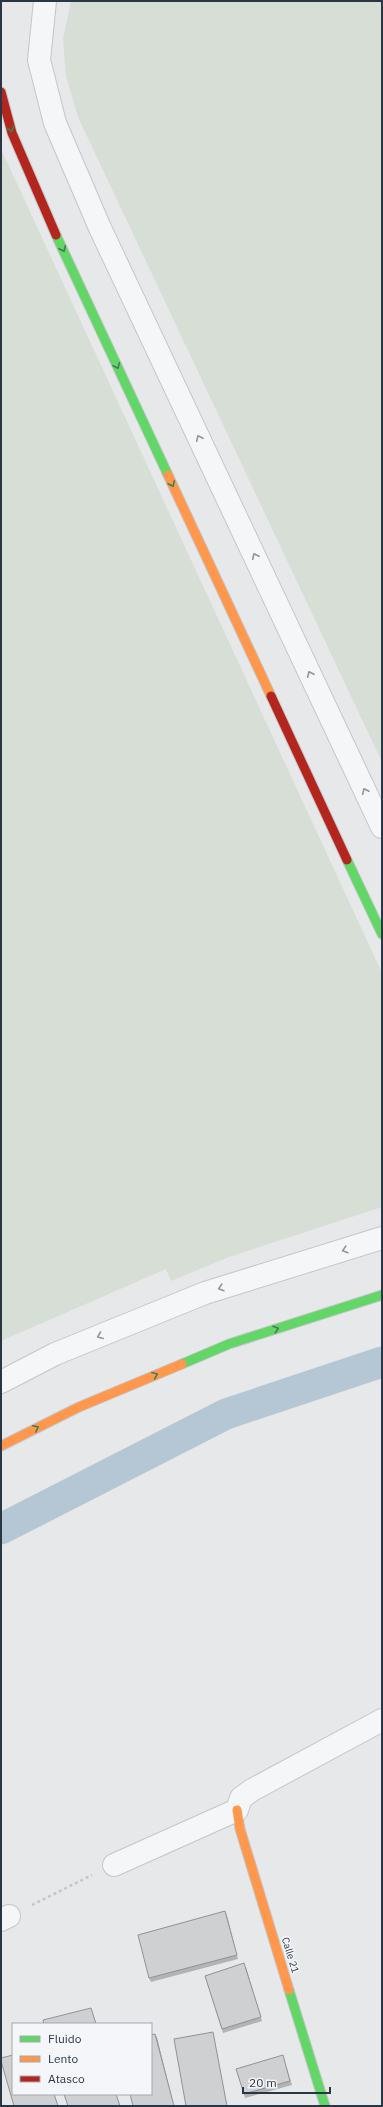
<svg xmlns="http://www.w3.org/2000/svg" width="383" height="2107" font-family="'IBM Plex Sans',sans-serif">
<rect width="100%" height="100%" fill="#e6e8ea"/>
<!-- green -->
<path fill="#d7ded6" d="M71 1H382V762L78 117 66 76 63 39Z
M1 149 382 973V1207L229 1257 171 1281 166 1269 1 1341Z"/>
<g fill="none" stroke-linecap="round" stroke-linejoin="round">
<!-- canal -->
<path stroke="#b5c6d4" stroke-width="31" d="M1 1529 226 1414 382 1362"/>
<defs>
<path id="street" d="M45 1 39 60 55 123 100 228 382 827
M1 1382 55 1354 205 1293 382 1238
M114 1865 237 1810 241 1798 252 1790 382 1720
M1 1920 9 1916"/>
<path id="fast" d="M56 235 168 475
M347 860 382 934
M182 1364 229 1344 382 1295
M289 1990 325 2106"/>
<path id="slow" d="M168 475 271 696
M1 1446 79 1407 182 1364
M237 1810 240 1829 289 1990"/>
<path id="jam" d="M1 92 12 133 56 235
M271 696 347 860"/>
</defs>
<!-- street casing -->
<use href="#street" stroke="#c4c6c8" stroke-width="24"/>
<!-- fast casing -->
<use href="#fast" stroke="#c4c6c8" stroke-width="11"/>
<!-- slow casing -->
<use href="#slow" stroke="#c4c6c8" stroke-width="11"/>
<!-- jam casing -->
<use href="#jam" stroke="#c4c6c8" stroke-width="11"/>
<!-- path -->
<path stroke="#c4c6c9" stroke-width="2.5" stroke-dasharray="3 3" stroke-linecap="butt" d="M32 1905 92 1875"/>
<!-- street -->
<use href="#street" stroke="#f5f6f7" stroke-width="22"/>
<!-- fast -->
<use href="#fast" stroke="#63d668" stroke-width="9"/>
<!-- slow -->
<use href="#slow" stroke="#ff974d" stroke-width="9"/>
<!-- jam -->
<use href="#jam" stroke="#b3261e" stroke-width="9"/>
</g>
<!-- wall -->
<path fill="#b1b3b5" d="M225 1911 238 1959 151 1982 149 1978Z
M246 1967 262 2021 223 2033 205 1976Z
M284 2059 292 2085 245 2098 244 2094Z"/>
<!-- shaded-wall -->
<path fill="#909293" d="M225 1911 227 1916 238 1959 237 1955Z
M155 2034 157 2038 174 2106Z"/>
<!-- building -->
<path fill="#ced0d2" stroke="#909293" d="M225 1911 237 1955 149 1978 138 1935Z
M244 1963 261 2017 222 2029 205 1976Z
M91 2008 96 2024H44L43 2020Z
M213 2032 227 2106H186L174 2039Z
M155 2034 174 2106H133L130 2094H151V2035Z
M13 2055V2094H54L58 2106H14L1 2061V2058Z
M283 2055 290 2081 244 2094 236 2069Z
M64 2094H116L120 2106H68Z"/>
<!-- one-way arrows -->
<defs><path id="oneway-chevron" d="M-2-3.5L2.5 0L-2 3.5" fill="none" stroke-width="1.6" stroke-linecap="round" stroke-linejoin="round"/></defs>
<g stroke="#447e54">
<use href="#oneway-chevron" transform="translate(11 129) rotate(73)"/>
<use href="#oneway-chevron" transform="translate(63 249) rotate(65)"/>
<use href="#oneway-chevron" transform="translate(117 366) rotate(65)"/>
<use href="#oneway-chevron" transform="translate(172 484) rotate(65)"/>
<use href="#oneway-chevron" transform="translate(276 1329) rotate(-18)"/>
<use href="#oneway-chevron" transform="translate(155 1375) rotate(-23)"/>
<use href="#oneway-chevron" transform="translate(36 1428) rotate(-26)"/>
</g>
<g stroke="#90969e">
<use href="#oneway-chevron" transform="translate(199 438) rotate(-115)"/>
<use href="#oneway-chevron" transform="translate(255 556) rotate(-115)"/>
<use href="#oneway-chevron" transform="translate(310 674) rotate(-115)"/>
<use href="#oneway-chevron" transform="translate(365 791) rotate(-115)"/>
<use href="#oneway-chevron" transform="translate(345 1250) rotate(163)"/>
<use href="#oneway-chevron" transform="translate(221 1288) rotate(163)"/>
<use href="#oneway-chevron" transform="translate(100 1336) rotate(158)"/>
</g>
<g text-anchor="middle" stroke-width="3" stroke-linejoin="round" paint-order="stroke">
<!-- street labels -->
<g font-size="10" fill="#2b3644" stroke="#f4f6f9">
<text transform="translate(291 1955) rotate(73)" y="4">Calle 21</text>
</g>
</g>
<!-- border -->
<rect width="383" height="2107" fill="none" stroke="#2b3644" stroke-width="4"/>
<!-- legend -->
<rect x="12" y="2023" width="140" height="72" fill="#f4f6f9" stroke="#a4a9b1"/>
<rect x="20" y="2036" width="20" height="6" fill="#63d668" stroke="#a4a9b1"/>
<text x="48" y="2043" font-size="12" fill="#2b3644">Fluido</text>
<rect x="20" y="2056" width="20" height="6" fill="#ff974d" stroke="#a4a9b1"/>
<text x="48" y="2063" font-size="12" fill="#2b3644">Lento</text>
<rect x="20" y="2076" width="20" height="6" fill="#b3261e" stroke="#a4a9b1"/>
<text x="48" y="2083" font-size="12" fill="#2b3644">Atasco</text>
<!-- scale -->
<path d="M243 2087v6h87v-6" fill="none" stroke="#2b3644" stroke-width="2"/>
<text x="249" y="2087" font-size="12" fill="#2b3644" stroke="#f4f6f9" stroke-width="3" paint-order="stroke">20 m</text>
</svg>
